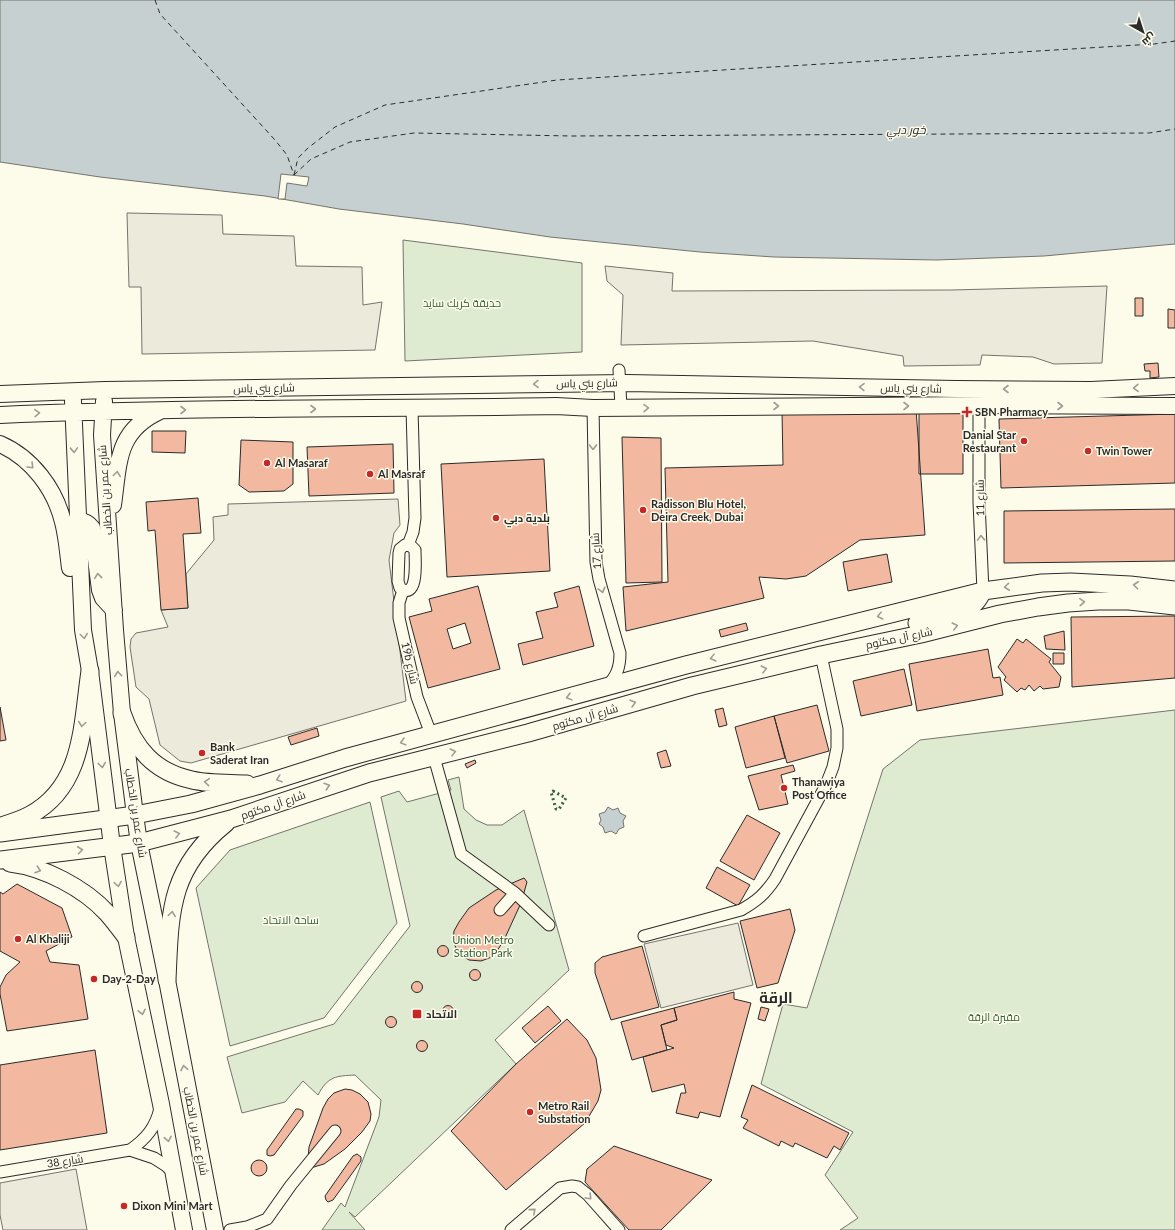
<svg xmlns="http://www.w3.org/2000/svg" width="1175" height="1230" font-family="Lato,Cairo,sans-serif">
<rect width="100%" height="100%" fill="#fdfbea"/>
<!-- green -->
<path fill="#deebd1" stroke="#74746e" d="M403 240 582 263V352L405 361Z
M1175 710V1230H840L858 1218 825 1175 853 1132 761 1084 783 1004 807 1008 883 769 920 740Z
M459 777 464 809 476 820 487 825H502L524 810 569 970 495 1040 516 1064 355 1217 349 1212 365 1230H322L341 1203 345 1207 379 1117 381 1100 355 1075C336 1076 328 1076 318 1095L303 1081 285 1102 242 1113 227 1057 334 1024 410 926 381 797 399 791 407 802 451 790 448 780Z
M370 802 397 923 324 1018 230 1046 196 888 230 850Z"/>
<!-- parking -->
<path fill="#eceadb" stroke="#74746e" d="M127 213 222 215 223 234 294 236 296 266 362 267 363 305 382 302 375 350 142 354 141 287H129Z
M605 266 673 273 672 291 951 290 1107 286 1102 363 1054 364 1033 357 982 355 980 365 904 366 903 356 813 341 621 345 623 295 607 281Z
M398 499 400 525 394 533 389 560 406 701 191 763 180 761 160 745 149 699 136 687 130 647 131 639 136 633 168 627 161 610 188 608 186 574 214 540 213 517 228 515V504Z
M738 923 753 985 661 1008 644 944Z
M76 1169 87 1230H3L0 1215V1183Z"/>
<!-- water -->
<path fill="#c7d0d0" stroke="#74746e" d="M0 0H1175V244L1044 256 937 260 774 257 700 252 550 237 463 224 339 209 265 196 100 177 0 162Z
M608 807 613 810 618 808 620 813 626 816 623 821 624 827 619 829 616 834 611 831 605 833 603 827 599 824 601 820 599 814 605 812Z"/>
<!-- pier -->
<path fill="#fdfbea" stroke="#74746e" d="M281 174 309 177 307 186 287 183 285 199H278Z"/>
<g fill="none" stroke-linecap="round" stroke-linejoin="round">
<!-- ferry -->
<path stroke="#2b2b2b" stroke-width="1" stroke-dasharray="5 4" stroke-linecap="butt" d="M155 0 160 14 275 140 287 155 294 175
M294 175 298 158 308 148 335 127 385 105 557 80 1154 44 1175 41
M294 175 311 159 350 142 414 133 572 136 1149 133 1175 129"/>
</g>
<!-- building -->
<path fill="#f2b8a0" stroke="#2b2b2b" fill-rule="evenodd" d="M1135 298H1143V316H1135Z
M1168 309 1175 310V328H1168Z
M1158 363 1159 377 1150 378V371H1145L1144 364Z
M916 409 925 535 860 540 806 576 786 579 759 577 764 598 626 631 623 587 668 582 665 468 783 465 782 411Z
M919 413H963V474H919Z
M1175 414V483L1001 488 999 419Z
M152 431H186L185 453 152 452Z
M622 437 661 438 662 582 626 583Z
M241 440 293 442V484L284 491 249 492 239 485Z
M393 444 394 493 309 496 307 447Z
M544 459 550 571 447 577 441 464Z
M198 498 201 533 183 534 188 608 161 610 155 530 148 531 146 502Z
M1175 509V561L1004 563V511Z
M887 554 892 582 848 591 843 562Z
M478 586 500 669 428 688 409 617 432 611 429 599ZM465 623 471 643 453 649 447 629Z
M579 586 594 646 523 665 518 644 543 638 536 612 558 607 554 593Z
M1175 616V678L1072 687 1071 617Z
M746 623 748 630 721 637 719 630Z
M1064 631 1065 650 1046 649 1044 636Z
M1017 639 1023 643 1026 639 1051 659 1049 662 1061 677 1059 687 1043 689 1040 686 1034 691 1029 685 1025 690 1021 688 1017 692 1004 680 1006 677 998 667Z
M988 649 993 678 1000 677 1003 695 917 711 909 664Z
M1053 653H1064V664H1053Z
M904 669 912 705 861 716 853 681Z
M817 705 829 751 787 763 774 716Z
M0 707 6 740 0 741Z
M723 708 727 725 719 727 715 710Z
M774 716 785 758 746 768 735 727Z
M317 728 319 736 291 745 288 737Z
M666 750 671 766 661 768 657 753Z
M475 760 476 763 467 768 465 764Z
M793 765 795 771 781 775 788 804 759 810 748 776Z
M747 815 780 833 754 880 720 861Z
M717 867 750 885 738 906 706 888Z
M524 878 527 882 521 903 504 940 497 951 492 957 481 961 469 960 461 955 457 951 453 940 454 931 459 922 469 908 496 890Z
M17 884 62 908 72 937 46 951 50 962 79 965 88 1019 7 1031 0 994V987L6 975 20 962 0 951V892L3 894Z
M790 909 795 930 778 983 757 988 740 921Z
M437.5 951a5.5 5.5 0 1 1 11 0a5.5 5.5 0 1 1-11 0Z
M642 946 659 1007 611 1020 595 973V963L602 957Z
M469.5 975a5.5 5.5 0 1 1 11 0a5.5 5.5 0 1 1-11 0Z
M411.5 987a5.5 5.5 0 1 1 11 0a5.5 5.5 0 1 1-11 0Z
M734 992V999L751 1003 720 1117 700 1112 698 1118 676 1113 681 1093H686L684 1084 652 1092 643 1057 674 1048 666 1045 661 1025 677 1020 674 1008Z
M442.5 1011a5.5 5.5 0 1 1 11 0a5.5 5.5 0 1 1-11 0Z
M548 1006 561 1021 535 1043 522 1028Z
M761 1007 769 1009 765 1021 758 1019Z
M674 1008 677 1020 661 1025 667 1050 632 1060 621 1022Z
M385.5 1022a5.5 5.5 0 1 1 11 0a5.5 5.5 0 1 1-11 0Z
M567 1019 587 1040 596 1058 601 1090 598 1101 585 1123 506 1190 451 1131 516 1064Z
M416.5 1046a5.5 5.5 0 1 1 11 0a5.5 5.5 0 1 1-11 0Z
M95 1050 107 1133 0 1150V1065Z
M752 1085 849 1133 840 1150 834 1146 827 1158 795 1143 793 1147 781 1141 779 1146 743 1128 748 1120 741 1117Z
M345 1089 352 1090 360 1094 368 1102 371 1114 370 1121 362 1132 345 1149 324 1164 314 1167H310L308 1159 309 1147 323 1108 328 1099 334 1093Z
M296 1109H299L303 1111V1116L274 1155 270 1156 267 1155V1150Z
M614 1146 712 1180 661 1230H629L585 1182 587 1169Z
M357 1154 361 1157V1161L333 1200 328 1202 326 1200 325 1196 353 1156Z
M251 1168a8 8 0 1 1 16 0a8 8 0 1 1-16 0Z"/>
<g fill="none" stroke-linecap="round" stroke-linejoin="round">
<defs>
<path id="street" d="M619 370 621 407
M979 405V502L983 591
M593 408 596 562 599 579 620 653C620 667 617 676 607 686
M405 545 411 546 415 550C415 559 419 601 400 588L398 581 399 553 400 549Z
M408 545 413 532 415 518 412 408
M403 590 399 603V618L417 697 431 734
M434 757 461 854 515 893 549 925
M500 910 515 893
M644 936 741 910C757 901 765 894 775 879L826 785 833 767 837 748V729L821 655
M130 1150C146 1139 156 1127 160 1108
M0 1172 130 1150 154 1158 165 1165 174 1173
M230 1230 247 1227 267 1219 291 1185 335 1131
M511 1230 560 1188 572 1186 578 1187 588 1195 619 1230"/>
<path id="secondary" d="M0 394 105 390 627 383 956 389 1091 390 1175 386
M73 401 83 630 90 671 112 846 126 937 161 1104 184 1230
M104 401 102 435 115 630 122 713 135 815 139 843 167 980 215 1230
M0 415C185 407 371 409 556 406L593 408 979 405 1175 406
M0 444C32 458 55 489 63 522 67 537 68 553 70 568
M113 505C119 463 116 431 160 411
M77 520C84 521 88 523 92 528L100 590 103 598 114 610"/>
<path id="primary" d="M917 623C933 619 962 616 974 604 978 601 980 596 983 591
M122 713C134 748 154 772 192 780 209 784 229 783 247 784
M1 826C11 823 21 820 30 815 84 786 82 725 90 671
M0 833 135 815 191 804 260 785 345 758 686 665 983 591 1042 583 1071 582 1130 585 1175 590
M0 860 139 843 231 819 369 773 528 733 692 686 821 655 921 634 1000 614 1038 607 1068 603 1098 601H1129L1175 606
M10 863C44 867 84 888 107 913 114 921 120 929 126 937
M167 980C170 912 169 869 226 823"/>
</defs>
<!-- street casing -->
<use href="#street" stroke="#2b2b2b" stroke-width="13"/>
<!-- secondary casing -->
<use href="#secondary" stroke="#2b2b2b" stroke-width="18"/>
<!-- primary casing -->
<use href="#primary" stroke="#2b2b2b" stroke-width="19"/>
<!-- street -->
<use href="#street" stroke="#fdfbea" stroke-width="11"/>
<!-- secondary -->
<use href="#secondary" stroke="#fdfbea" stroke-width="16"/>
<!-- primary -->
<use href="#primary" stroke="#fdfbea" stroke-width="17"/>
<!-- hedge -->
<path stroke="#34623c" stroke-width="3" stroke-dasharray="2 3" stroke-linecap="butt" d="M553 791 566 798 559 809H556L551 792Z"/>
</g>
<!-- one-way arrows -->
<defs><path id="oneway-chevron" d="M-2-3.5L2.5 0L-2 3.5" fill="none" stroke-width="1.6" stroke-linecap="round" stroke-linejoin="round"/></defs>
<g stroke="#9e9d94">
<use href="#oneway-chevron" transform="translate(536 384) rotate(179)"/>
<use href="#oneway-chevron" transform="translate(862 387) rotate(-179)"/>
<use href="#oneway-chevron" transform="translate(1136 388) rotate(178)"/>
<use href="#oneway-chevron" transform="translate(1006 389) rotate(-180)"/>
<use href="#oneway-chevron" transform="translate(776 406)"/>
<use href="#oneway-chevron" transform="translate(906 406)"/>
<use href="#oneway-chevron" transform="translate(1060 406)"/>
<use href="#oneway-chevron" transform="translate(646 408) rotate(-1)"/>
<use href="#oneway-chevron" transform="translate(313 409)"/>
<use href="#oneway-chevron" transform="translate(183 410)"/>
<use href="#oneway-chevron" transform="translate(37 413) rotate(-2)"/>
<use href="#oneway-chevron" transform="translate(593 447) rotate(89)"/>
<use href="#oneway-chevron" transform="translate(74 450) rotate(88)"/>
<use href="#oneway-chevron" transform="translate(31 466) rotate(45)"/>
<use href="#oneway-chevron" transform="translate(117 474) rotate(-82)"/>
<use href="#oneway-chevron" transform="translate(981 538) rotate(-92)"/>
<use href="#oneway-chevron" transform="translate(98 576) rotate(-96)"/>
<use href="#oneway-chevron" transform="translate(1136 585) rotate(-173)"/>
<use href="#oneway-chevron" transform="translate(1007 587) rotate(173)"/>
<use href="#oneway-chevron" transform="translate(602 590) rotate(75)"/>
<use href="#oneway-chevron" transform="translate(1082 602) rotate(-3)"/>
<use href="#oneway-chevron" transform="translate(880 616) rotate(166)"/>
<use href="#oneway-chevron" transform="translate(955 626) rotate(-14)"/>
<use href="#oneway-chevron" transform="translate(84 636) rotate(82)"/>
<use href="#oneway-chevron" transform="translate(713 658) rotate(166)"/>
<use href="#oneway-chevron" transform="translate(764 669) rotate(-14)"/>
<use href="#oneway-chevron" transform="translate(118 674) rotate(-95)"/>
<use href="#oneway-chevron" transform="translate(569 697) rotate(165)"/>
<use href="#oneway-chevron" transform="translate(633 703) rotate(-16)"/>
<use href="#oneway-chevron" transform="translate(82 724) rotate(98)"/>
<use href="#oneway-chevron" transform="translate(403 742) rotate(165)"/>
<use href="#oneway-chevron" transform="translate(453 752) rotate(-14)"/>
<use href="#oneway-chevron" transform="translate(102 765) rotate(83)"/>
<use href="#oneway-chevron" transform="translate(279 779) rotate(161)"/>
<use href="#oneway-chevron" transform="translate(207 782) rotate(-175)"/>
<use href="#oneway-chevron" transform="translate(327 786) rotate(-18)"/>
<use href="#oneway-chevron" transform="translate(177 834) rotate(-14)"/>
<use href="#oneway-chevron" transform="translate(80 850) rotate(-7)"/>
<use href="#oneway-chevron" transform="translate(38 870) rotate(18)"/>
<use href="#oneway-chevron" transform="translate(118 884) rotate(81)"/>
<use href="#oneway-chevron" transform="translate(172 914) rotate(-82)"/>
<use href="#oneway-chevron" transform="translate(142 1012) rotate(78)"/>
<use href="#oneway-chevron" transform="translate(184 1068) rotate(-101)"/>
<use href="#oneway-chevron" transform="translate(168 1139) rotate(79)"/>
<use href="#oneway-chevron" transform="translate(589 1197) rotate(46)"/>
<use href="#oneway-chevron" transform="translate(533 1211) rotate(-41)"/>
</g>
<!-- markers -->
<g fill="#c62828" stroke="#fdfbea" stroke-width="1.5">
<path d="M965 406h4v4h4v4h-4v4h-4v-4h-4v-4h4z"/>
<circle cx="1024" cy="441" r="4"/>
<circle cx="1088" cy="451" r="4"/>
<circle cx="267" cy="463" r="4"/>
<circle cx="370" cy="474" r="4"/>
<circle cx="643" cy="510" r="4"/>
<circle cx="496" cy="518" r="4"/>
<circle cx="202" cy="753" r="4"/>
<circle cx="784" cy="788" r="4"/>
<circle cx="18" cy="939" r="4"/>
<circle cx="94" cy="979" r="4"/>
<rect x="412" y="1009" width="10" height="10" rx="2"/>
<circle cx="530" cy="1112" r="4"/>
<circle cx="124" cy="1206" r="4"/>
</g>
<g text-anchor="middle" stroke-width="3" stroke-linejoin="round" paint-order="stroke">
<!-- park labels -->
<g font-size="11" fill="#34623c" stroke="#fdfbea">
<text x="462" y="307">حديقة كريك سايد</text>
<text x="291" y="924">ساحة الاتحاد</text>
<text x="483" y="944">Union Metro<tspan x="483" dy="13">Station Park</tspan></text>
<text x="994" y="1021">مقبرة الرقة</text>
</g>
<!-- street labels -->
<g font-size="11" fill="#2b2b2b" stroke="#fdfbea">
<text transform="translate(587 383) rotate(-1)" y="4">شارع بني ياس</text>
<text transform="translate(264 388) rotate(-1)" y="4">شارع بني ياس</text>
<text transform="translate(911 388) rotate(1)" y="4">شارع بني ياس</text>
<text transform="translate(105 490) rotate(-94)" y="4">شارع عمر بن الخطاب</text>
<text transform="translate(980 498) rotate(-91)" y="4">شارع 11</text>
<text transform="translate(596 551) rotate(-94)" y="4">شارع 17</text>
<text transform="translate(899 638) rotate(-12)" y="4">شارع آل مكتوم</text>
<text transform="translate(410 663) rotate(77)" y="4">19b شارع</text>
<text transform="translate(585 717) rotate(-16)" y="4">شارع آل مكتوم</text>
<text transform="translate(273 805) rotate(-19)" y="4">شارع آل مكتوم</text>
<text transform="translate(136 813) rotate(81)" y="4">شارع عمر بن الخطاب</text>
<text transform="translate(196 1131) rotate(79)" y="4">شارع عمر بن الخطاب</text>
<text transform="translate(65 1161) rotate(-9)" y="4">شارع 38</text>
</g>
<!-- poi labels -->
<g font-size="11" font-weight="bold" fill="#2b2b2b" stroke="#fdfbea" text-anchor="start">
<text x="975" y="416">SBN Pharmacy</text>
<text x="1016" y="439" text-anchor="end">Danial Star<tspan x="1016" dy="13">Restaurant</tspan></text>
<text x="1096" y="455">Twin Tower</text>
<text x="275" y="467">Al Masaraf</text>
<text x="378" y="478">Al Masraf</text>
<text x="651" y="508">Radisson Blu Hotel,<tspan x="651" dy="13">Deira Creek, Dubai</tspan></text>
<text x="504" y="522">بلدية دبي</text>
<text x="210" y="751">Bank<tspan x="210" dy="13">Saderat Iran</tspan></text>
<text x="792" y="786">Thanawiya<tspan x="792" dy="13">Post Office</tspan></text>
<text x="26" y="943">Al Khaliji</text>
<text x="102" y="983">Day-2-Day</text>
<text x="426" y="1018">الاتحاد</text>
<text x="538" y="1110">Metro Rail<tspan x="538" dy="13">Substation</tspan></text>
<text x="132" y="1210">Dixon Mini Mart</text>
</g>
<!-- water labels -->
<g font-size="12" font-style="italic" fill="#2b2b2b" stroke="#fdfbea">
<text x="906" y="134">خور دبي</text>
</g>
<!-- district labels -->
<g font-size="15" font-weight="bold" fill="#2b2b2b" stroke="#fdfbea">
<text x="776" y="1003">الرقة</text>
</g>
</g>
<!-- north arrow -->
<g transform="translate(1143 32) rotate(141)" stroke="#fdfbea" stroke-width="3" paint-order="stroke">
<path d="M0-3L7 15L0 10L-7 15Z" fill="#2b2b2b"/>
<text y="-6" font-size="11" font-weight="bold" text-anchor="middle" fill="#2b2b2b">ش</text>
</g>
</svg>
